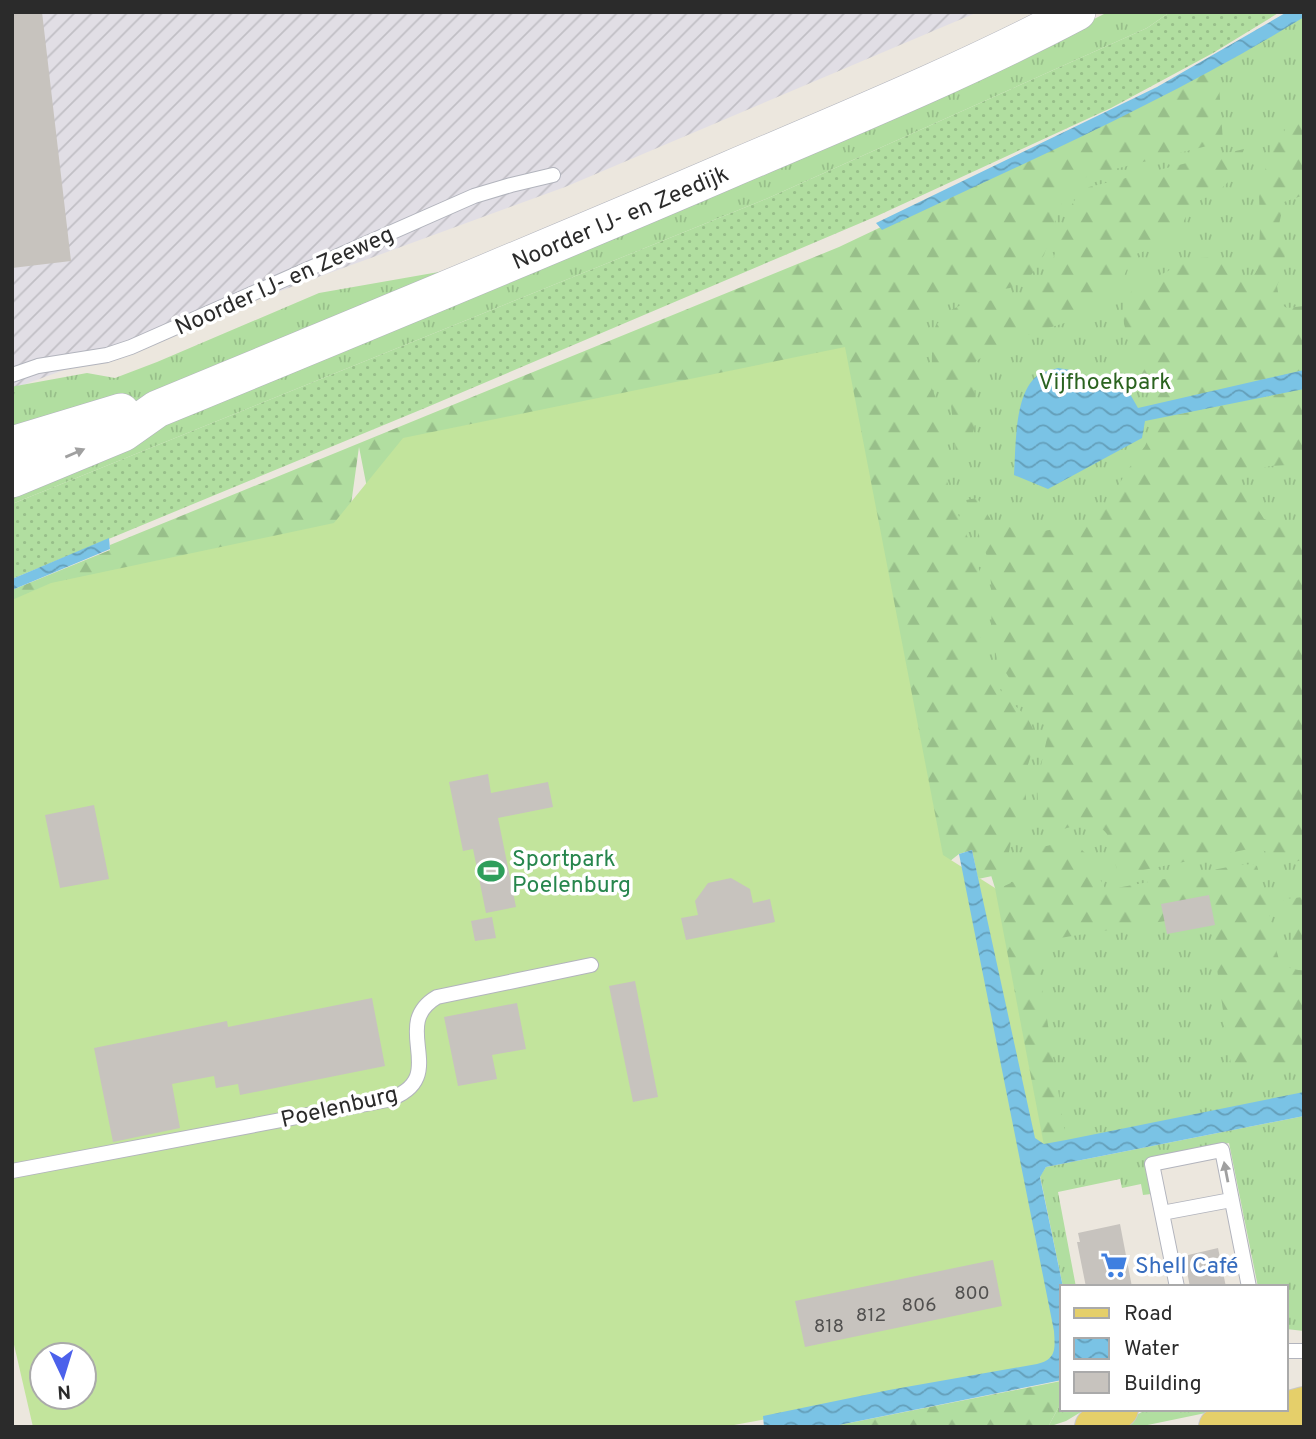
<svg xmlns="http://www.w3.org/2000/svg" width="1316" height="1439" font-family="Overpass,sans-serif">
<defs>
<pattern id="industrial-furrows" width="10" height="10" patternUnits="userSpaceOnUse" patternTransform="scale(1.75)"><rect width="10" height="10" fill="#e1dee5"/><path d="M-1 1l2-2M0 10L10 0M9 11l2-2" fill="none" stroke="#c1bfc5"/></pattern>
<pattern id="grass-tufts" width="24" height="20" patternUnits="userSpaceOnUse" patternTransform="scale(1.75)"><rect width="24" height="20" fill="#b1dea0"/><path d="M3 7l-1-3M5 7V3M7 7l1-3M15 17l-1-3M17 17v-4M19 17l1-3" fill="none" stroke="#98bf8a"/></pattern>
<pattern id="forest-firs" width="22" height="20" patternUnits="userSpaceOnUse" patternTransform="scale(1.75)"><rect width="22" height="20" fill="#b1dea0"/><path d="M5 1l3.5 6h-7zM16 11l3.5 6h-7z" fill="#98bf8a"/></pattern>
<pattern id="garden-dots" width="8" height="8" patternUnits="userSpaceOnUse" patternTransform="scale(1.75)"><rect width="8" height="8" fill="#b1dea0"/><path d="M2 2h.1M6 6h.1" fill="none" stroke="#98bf8a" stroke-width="1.8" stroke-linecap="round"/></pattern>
<pattern id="water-waves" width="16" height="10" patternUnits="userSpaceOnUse" patternTransform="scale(1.75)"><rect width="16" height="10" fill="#7ac3e5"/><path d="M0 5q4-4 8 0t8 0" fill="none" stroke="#649fba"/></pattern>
</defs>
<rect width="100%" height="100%" fill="#ece7de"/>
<!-- industrial -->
<path fill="url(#industrial-furrows)" d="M12 12H978L565 187 12 389Z"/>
<!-- grass -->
<path fill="url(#grass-tufts)" d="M1108 12H1170L1147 28 766 199 12 504V486L920 106Z
M1304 12V1111L1046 1156 995 888 979 837 882 261 1217 56Z
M473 266 156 395 12 440V387L16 386 87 373 115 378 157 362 319 293Z
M1304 1116V1331L1286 1329V1287H1258L1229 1143 1146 1159 1145 1163 1151 1194 1143 1195 1141 1184 1122 1188 1120 1179 1058 1192 1076 1287H1063L1040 1176 1046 1167Z
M1062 1401V1409H1086L1066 1421 1048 1427Z
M1147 1409H1225L1138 1427H1130L1126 1421Z"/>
<!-- forest -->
<path fill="url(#forest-firs)" d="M1217 56 1223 142 1095 174 1078 180 1071 185 1063 199 1044 255 1030 277 1010 288 955 296 935 309 921 330 919 346 921 361 941 411 940 433 946 478 955 507 970 543 980 572 982 601 980 631 984 660 994 682 1005 696 1027 717 1034 731V745L1027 768 1025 783 1027 813 1012 836 1006 868 997 875 978 879 972 850 959 854 904 897 420 759 359 447 344 555 12 733V590L110 550V545L839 247 1043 150Z
M1304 117V195L1284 202 1278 229 1285 253 1284 269 1277 286 1280 304 1287 308 1304 306V370L1154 405 1128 338 1124 324 1123 309 1127 298 1134 288 1168 271 1182 261 1200 258 1215 257 1232 269 1243 282 1251 280 1258 268 1260 229 1259 191 1273 143 1280 139 1289 122Z
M1244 149 1235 175 1222 188 1192 205 1173 242 1133 255 1121 283 1114 281 1093 314C1048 329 1009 336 971 365 974 386 978 408 974 429 972 436 969 444 966 451L956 454 951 405 932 363V340L936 325 951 310 963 304 1018 297 1035 287 1051 265 1071 206 1078 195 1089 187Z
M1304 389V464L1270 466 1236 475 1264 519 1292 528 1304 526V860L1276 865C1271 854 1266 850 1254 848L1118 875C1111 844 1114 817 1071 827 1058 830 1058 833 1044 831L1038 803 1037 784 1047 738 1045 723 1037 709 1014 686 997 658 993 644 991 624 993 599 988 559 966 500 977 498 991 520 1018 530 1044 531 1075 525 1100 515 1129 468 1145 446 1153 428 1160 418Z
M1072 840 1087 855 1106 890 1239 865 1253 864 1257 866 1267 901 1276 949 1280 963C1287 967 1296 971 1304 970V1060L1232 1072 1209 914 1035 942 1066 1140 1044 1144 1035 1138 981 892 1000 888 1013 882 1025 851Z
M1304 897V953L1295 949 1283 899Z
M1061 1381 1062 1401 1048 1427H829Z"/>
<!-- garden -->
<path fill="url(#garden-dots)" d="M1170 12H1280L1213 53 1111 108 877 216 425 408 12 579V504L766 199 1147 28Z"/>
<!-- pitch -->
<path fill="#c2e49c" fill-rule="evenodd" d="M845 347 943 855 995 888 1046 1156 1030 1157 1062 1365 723 1427H33L12 1336V600L51 583 334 523 403 438ZM42 1355H84V1397H42Z"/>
<!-- water -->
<path fill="url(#water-waves)" d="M1287 12H1304V17C1170 100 1024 163 882 230L876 223 1157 87Z
M1058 368 1070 370 1077 375 1122 380 1138 408 1304 370V389L1145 421 1142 438 1048 489 1014 475C1016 447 1014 394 1037 376 1042 372 1052 370 1058 368Z
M109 538 110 549 12 590V579Z
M972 850 1035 1138 1044 1144 1066 1140 1304 1092V1116L1046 1167 1040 1177 1063 1287 1062 1380 829 1427H764L763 1416 889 1390 1037 1364C1057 1359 1055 1348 1054 1331L959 854Z"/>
<!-- building -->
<path fill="#c7c3be" d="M12 12H42L71 261 12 268Z
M488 774 491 793 548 782 553 807 498 818 516 907 486 913 473 849 463 851 449 782Z
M94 805 109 879 60 888 45 815Z
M731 878 750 889 753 903 770 899 775 922 686 940 681 918 698 915 695 901 708 883Z
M1209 895 1215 925 1167 934 1161 904Z
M492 917 496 938 475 941 471 921Z
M635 981 658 1097 633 1102 609 986Z
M372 998 385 1066 240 1095 238 1084 216 1088 214 1076 172 1084 180 1128 113 1142 94 1048 227 1021 228 1027Z
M517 1003 526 1049 492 1055 497 1079 458 1086 444 1017Z
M1120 1224 1132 1287H1086L1077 1242H1080L1078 1233Z
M1218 1248 1226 1287H1190L1184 1256Z
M993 1260 1002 1306 805 1347 795 1301Z"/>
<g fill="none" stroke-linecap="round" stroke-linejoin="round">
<defs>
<path id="lane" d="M12 375 38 366 107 355 131 347 474 196 511 185 553 175
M12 1171 387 1100C454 1078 387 1026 437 997L591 965
M1162 1213 1231 1200
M1177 1287 1152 1164 1222 1150 1249 1287
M1286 1351H1304"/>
<path id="secondary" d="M12 445 121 412
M12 479 123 433 157 409C349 330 541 251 731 169 848 119 965 71 1077 12"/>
<path id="primary" d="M1094 1427 1119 1409
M1218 1427 1257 1419 1304 1406"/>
</defs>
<!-- lane casing -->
<use href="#lane" stroke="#b2b4bd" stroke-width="16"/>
<!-- secondary casing -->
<use href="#secondary" stroke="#b2b4bd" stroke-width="38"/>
<!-- primary casing -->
<use href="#primary" stroke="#c8c8c8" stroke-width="40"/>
<!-- lane -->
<use href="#lane" stroke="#fff" stroke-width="14"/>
<!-- secondary -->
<use href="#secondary" stroke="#fff" stroke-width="37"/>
<!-- primary -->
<use href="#primary" stroke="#e5cf6a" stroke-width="38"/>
</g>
<!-- one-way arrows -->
<defs><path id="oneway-solid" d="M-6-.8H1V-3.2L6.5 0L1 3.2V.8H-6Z" transform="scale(1.75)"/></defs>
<g fill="#a0a0a0">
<use href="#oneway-solid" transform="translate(75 453) rotate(-23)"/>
<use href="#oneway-solid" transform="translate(1226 1172) rotate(-101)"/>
</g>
<!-- icons -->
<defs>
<symbol id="stadium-bare" viewBox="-9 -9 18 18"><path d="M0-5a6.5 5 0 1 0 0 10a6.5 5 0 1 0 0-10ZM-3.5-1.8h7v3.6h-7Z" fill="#2e9e5b" stroke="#fff" stroke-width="2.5" paint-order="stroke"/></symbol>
<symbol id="supermarket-bare" viewBox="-9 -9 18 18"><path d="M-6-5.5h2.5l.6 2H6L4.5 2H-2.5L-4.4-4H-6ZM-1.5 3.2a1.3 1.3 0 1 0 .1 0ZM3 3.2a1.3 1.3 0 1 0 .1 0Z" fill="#3f7fe0" stroke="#fff" stroke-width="2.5" paint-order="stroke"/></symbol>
</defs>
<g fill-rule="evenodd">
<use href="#stadium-bare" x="472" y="852" width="38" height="38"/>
<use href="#supermarket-bare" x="1095" y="1246" width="38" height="38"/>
</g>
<g text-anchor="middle" stroke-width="7" stroke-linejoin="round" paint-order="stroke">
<!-- number labels -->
<g font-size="19" fill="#525150">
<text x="972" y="1299">800</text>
<text x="919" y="1311">806</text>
<text x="871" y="1321">812</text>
<text x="829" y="1332">818</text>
</g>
<!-- street labels -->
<g font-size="23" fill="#2b2b2b" stroke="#fff">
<text transform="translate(620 217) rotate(-23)" y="8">Noorder IJ- en Zeedijk</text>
<text transform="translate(284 280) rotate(-24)" y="8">Noorder IJ- en Zeeweg</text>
<text transform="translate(339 1106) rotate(-13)" y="8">Poelenburg</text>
</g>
<!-- park labels -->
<g font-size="23" fill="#2b6320" stroke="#fff">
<text x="1105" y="389">Vijfhoekpark</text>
</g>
<!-- leisure labels -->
<g font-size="23" fill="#27864d" stroke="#fff" text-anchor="start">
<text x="512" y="866">Sportpark<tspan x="512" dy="26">Poelenburg</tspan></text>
</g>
<!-- shop labels -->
<g font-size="23" fill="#366cbe" stroke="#fff" text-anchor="start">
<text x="1135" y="1273">Shell Café</text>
</g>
</g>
<!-- border -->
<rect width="1316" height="1439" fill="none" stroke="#2b2b2b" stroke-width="28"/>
<!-- legend -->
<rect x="1060" y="1285" width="228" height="126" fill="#ffffff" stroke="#aaaaaa" stroke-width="2"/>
<rect x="1074" y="1308" width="35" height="10" fill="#e5cf6a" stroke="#aaaaaa" stroke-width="2"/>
<text x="1124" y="1320" font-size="21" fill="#2b2b2b">Road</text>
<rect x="1074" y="1338" width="35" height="21" fill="url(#water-waves)" stroke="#aaaaaa" stroke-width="2"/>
<text x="1124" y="1355" font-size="21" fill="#2b2b2b">Water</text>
<rect x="1074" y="1372" width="35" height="21" fill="#c7c3be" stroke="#aaaaaa" stroke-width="2"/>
<text x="1124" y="1390" font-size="21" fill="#2b2b2b">Building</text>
<!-- north arrow -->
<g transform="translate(63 1376) rotate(176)"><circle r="33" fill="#ffffff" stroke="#aaaaaa" stroke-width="2"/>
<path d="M0-5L12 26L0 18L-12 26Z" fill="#4c61eb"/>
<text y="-10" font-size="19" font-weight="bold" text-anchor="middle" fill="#2b2b2b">N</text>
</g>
</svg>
